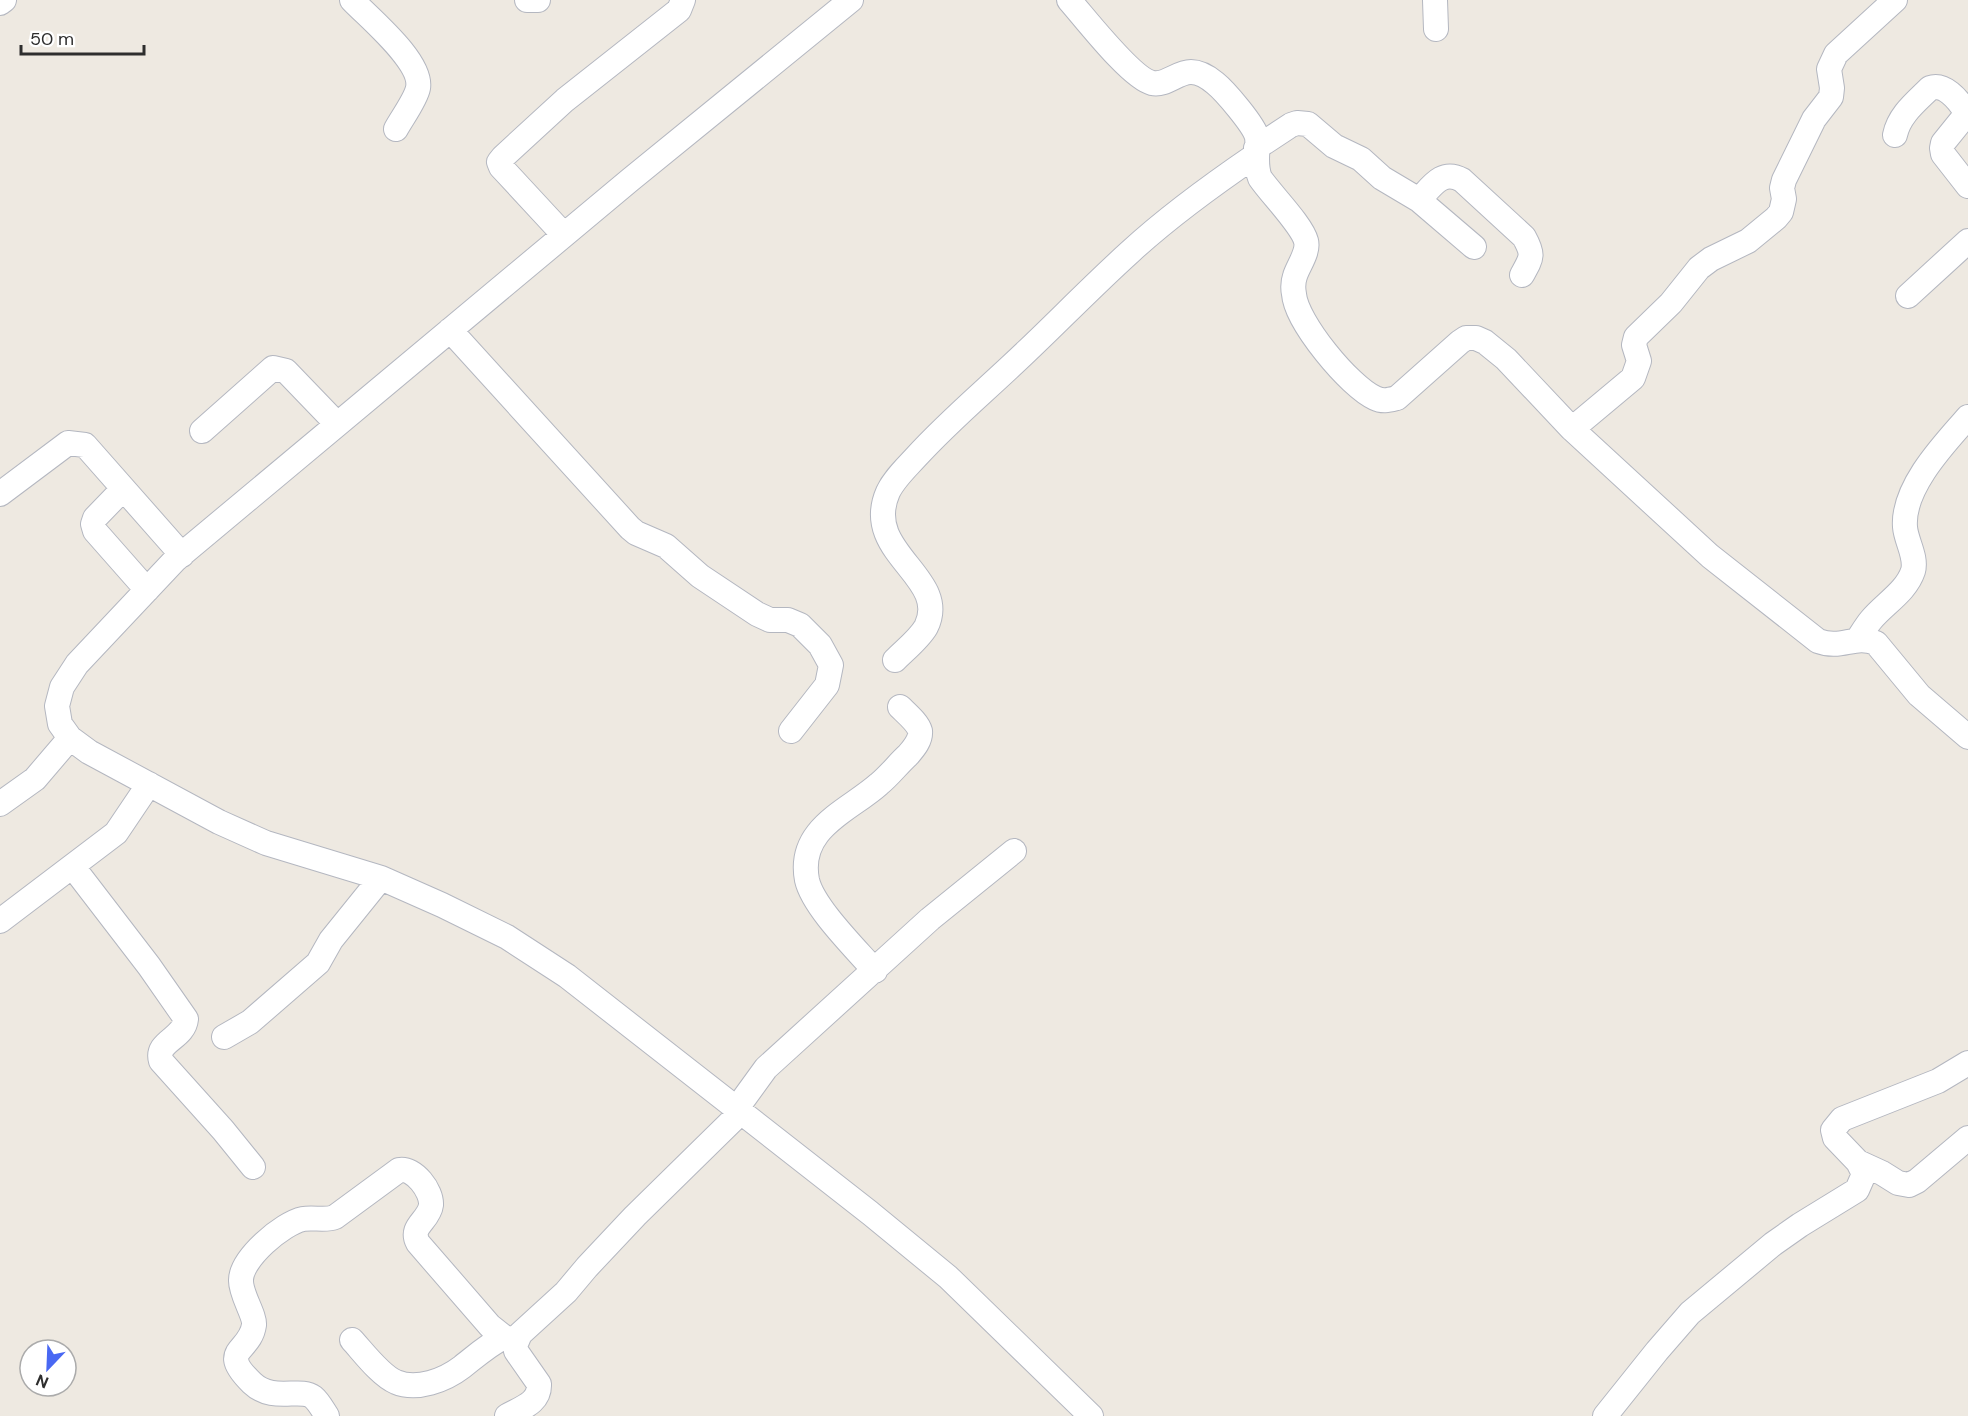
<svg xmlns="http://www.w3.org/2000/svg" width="1968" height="1416" font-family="'DM Sans',sans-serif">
<rect width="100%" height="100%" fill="#eee9e1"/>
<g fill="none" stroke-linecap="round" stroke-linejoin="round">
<defs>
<path id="minor" d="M352 0C369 18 423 62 418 88 416 99 402 118 396 129
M527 0H538
M851 0 630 180 175 560 77 664 62 687 57 706 60 724 70 738 89 752 219 822 266 843 381 878 442 905 507 937 567 976 870 1213 948 1277 1091 1416
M1069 0C1085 18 1131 78 1152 83 1166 86 1177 72 1191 72 1199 72 1209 78 1215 83 1225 91 1254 125 1257 137 1259 151 1254 164 1260 178 1270 193 1302 225 1306 241 1309 252 1298 266 1295 276 1293 282 1293 289 1294 294 1296 322 1350 387 1375 398 1383 402 1389 400 1397 398L1460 342 1466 338H1476L1485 342 1506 359 1572 429 1710 556 1818 641C1842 650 1854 634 1876 643L1919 695 1968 737
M1435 0 1436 29
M0 3 4 0
M1895 135C1899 115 1916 102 1930 88 1944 83 1958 99 1965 111L1964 117 1943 143 1942 148 1943 154 1968 186
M1256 148 1291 125 1297 123 1308 124 1334 146 1361 159 1382 178 1419 200 1474 247
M1419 200C1432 186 1442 169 1462 180L1524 237C1534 255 1532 257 1522 275
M564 235 501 167 499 162 503 157 565 100 679 10 683 0
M1908 296 1968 241
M450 330 630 528 636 533 666 546 700 576 757 614 770 620H788L800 625 820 645 831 665 827 685 791 731
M1572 429 1633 378 1639 361 1634 345 1636 337 1671 303 1699 268 1711 259 1748 241 1776 218 1781 212 1784 199 1782 188 1784 180 1814 119 1831 97 1832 88 1829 69 1836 54 1895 0
M202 431 273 368 286 371 337 424
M123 489 95 518 93 524 95 531 147 590
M0 494 68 443 85 445 182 555
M1858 639C1862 633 1866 626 1871 620 1884 604 1906 592 1913 571 1917 557 1906 541 1905 527 1902 488 1944 444 1968 417
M895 660C905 650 919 639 926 627 951 577 861 553 888 492 894 479 906 468 916 457 946 424 979 396 1011 366 1051 329 1089 289 1130 252 1169 216 1212 185 1256 155
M0 804 35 779 70 738
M73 867 149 966 186 1019C184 1039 155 1041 161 1061L223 1130 253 1167
M0 921 116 833 149 784
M875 971C856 949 813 907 807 880 797 828 849 811 879 784 890 775 898 764 908 755 914 748 921 740 920 731 918 723 906 713 900 707
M224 1037 250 1022 318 963 331 940 381 878
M737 1108 766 1068 930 919 1014 851
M1858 1162 1882 1173 1898 1183 1909 1185 1917 1181 1968 1138
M352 1340C363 1352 381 1376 396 1382 417 1391 445 1380 462 1367 476 1356 488 1345 504 1337
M327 1416C323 1410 319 1402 313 1397 300 1387 273 1403 252 1383 217 1349 250 1353 254 1325 255 1315 241 1295 241 1281 240 1259 283 1223 303 1219 314 1217 325 1221 335 1217L399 1170C414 1167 432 1191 431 1205 429 1221 409 1226 418 1243L490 1326 504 1337 516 1340
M507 1416C521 1408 540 1403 539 1384L516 1351 515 1346 520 1334 566 1292 587 1267 635 1216 741 1112
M1605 1416 1657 1351 1690 1313 1773 1244 1800 1225 1857 1190 1864 1174 1858 1162 1835 1138 1833 1130 1842 1119 1938 1081 1968 1063"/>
</defs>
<!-- minor casing -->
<use href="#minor" stroke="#b4b7c0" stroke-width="26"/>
<!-- minor -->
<use href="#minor" stroke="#fff" stroke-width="24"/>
</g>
<!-- north arrow -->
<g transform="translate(48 1368) rotate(203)"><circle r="28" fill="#ffffff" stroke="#ababab" stroke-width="1.5"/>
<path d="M0-4.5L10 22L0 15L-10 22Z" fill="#4968f3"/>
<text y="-9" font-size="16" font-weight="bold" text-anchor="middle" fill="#2e2e2e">N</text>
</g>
<!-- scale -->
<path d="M21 45v9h123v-9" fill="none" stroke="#2e2e2e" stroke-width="3"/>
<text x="30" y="45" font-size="18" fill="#2e2e2e" stroke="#ffffff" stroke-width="4.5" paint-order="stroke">50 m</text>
</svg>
